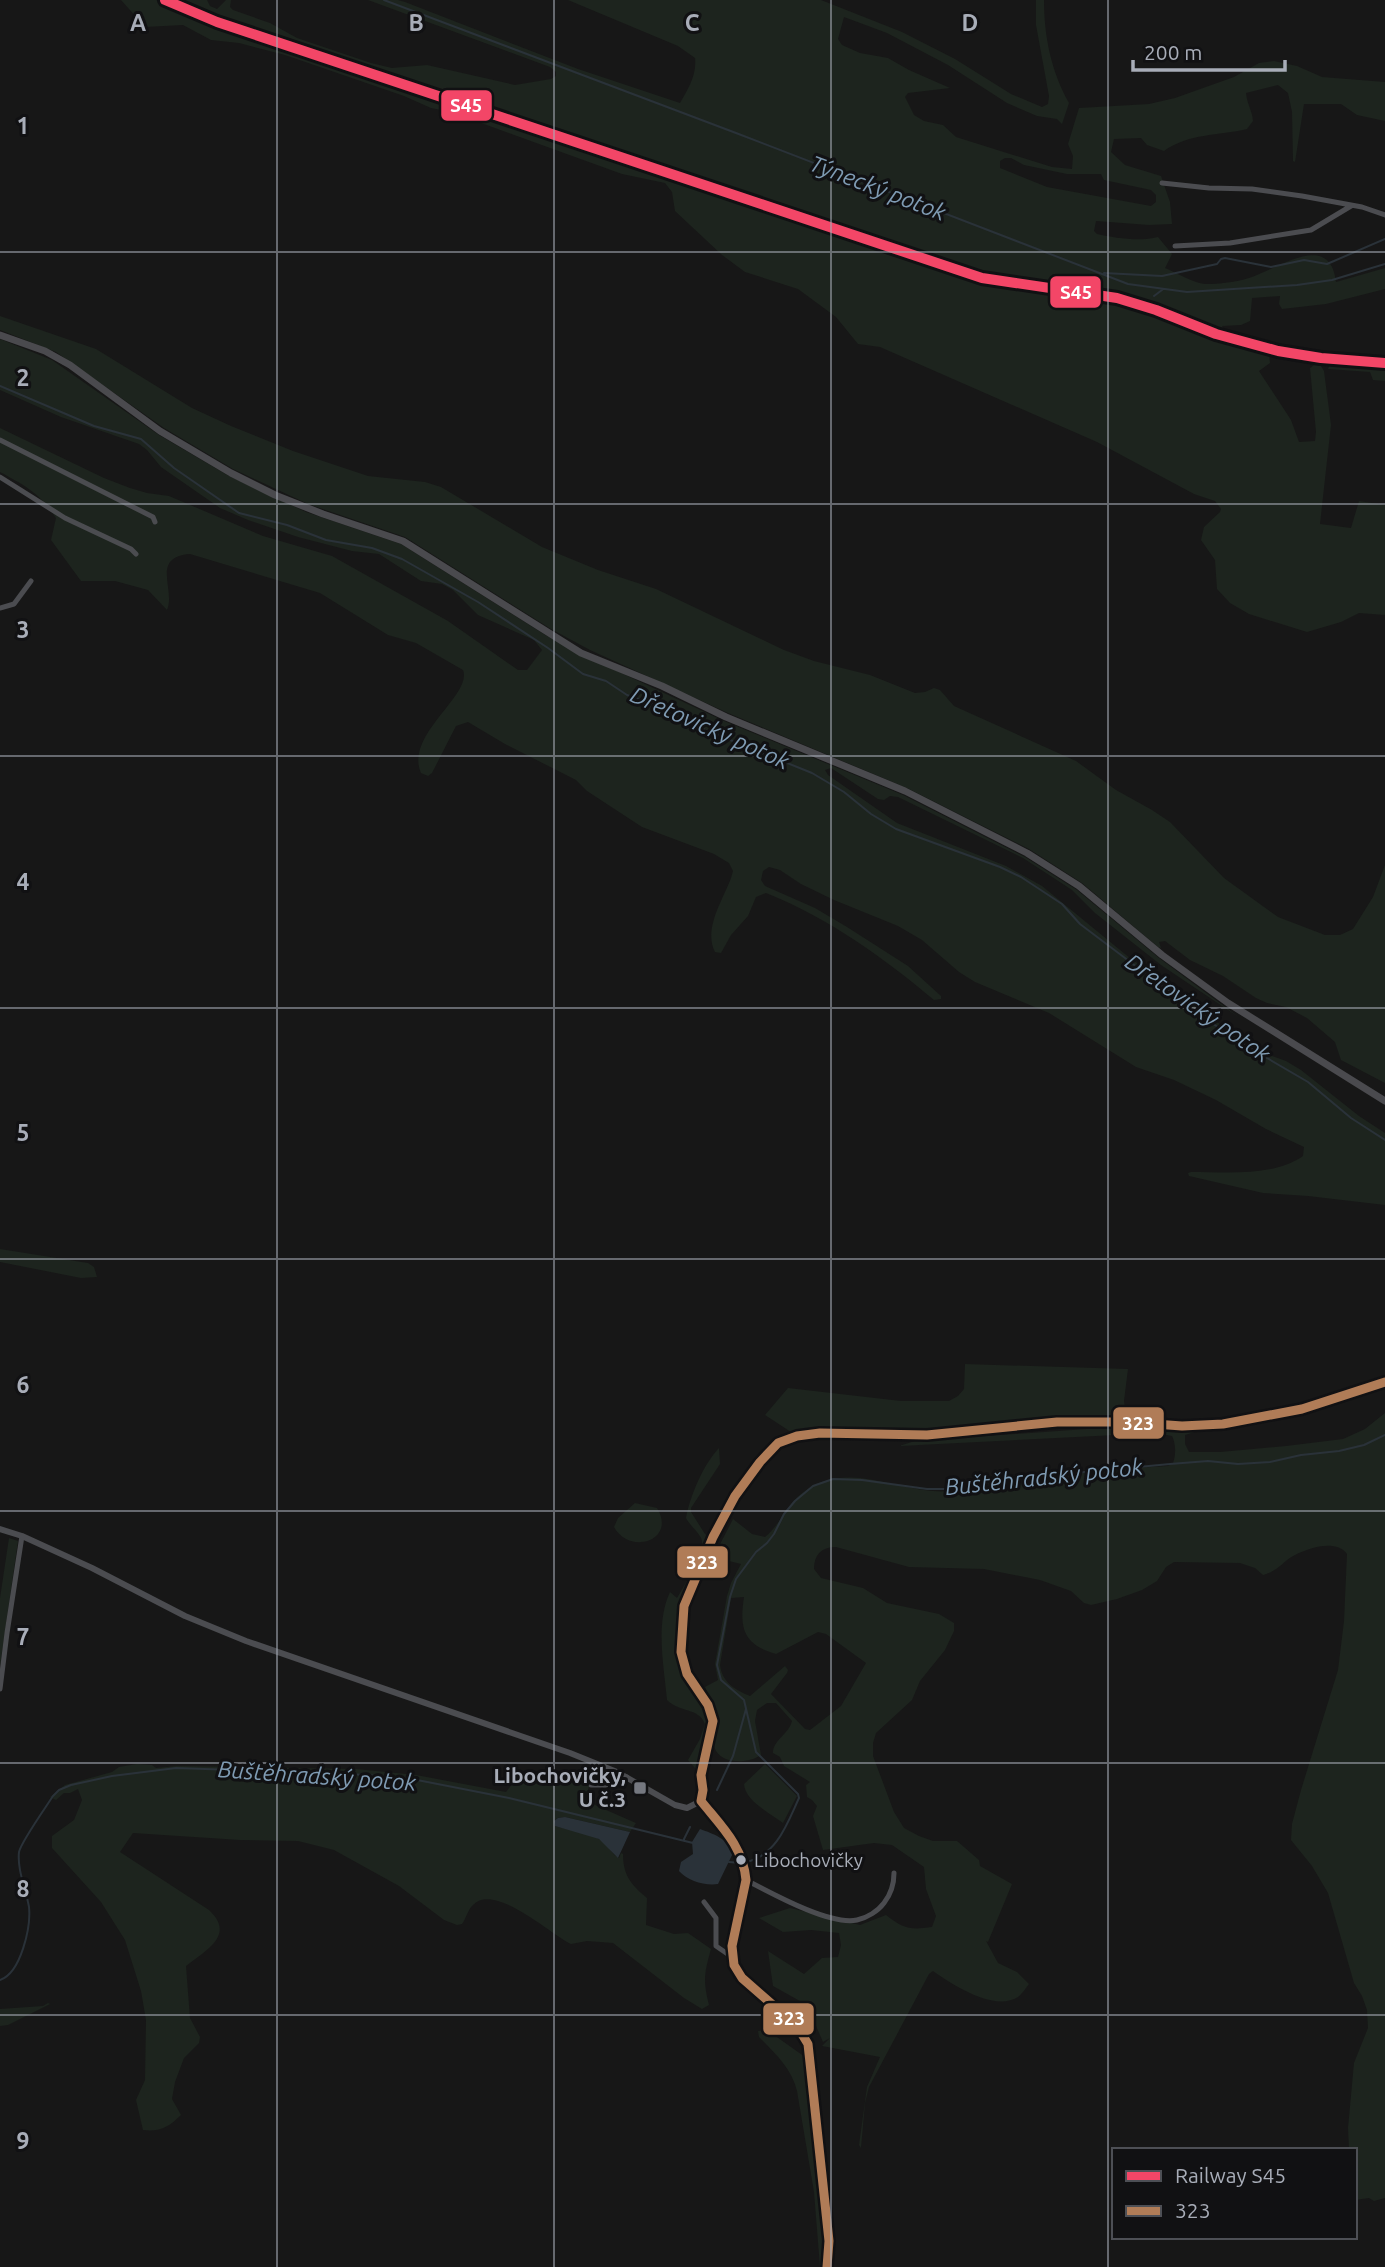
<svg xmlns="http://www.w3.org/2000/svg" width="1385" height="2267" font-family="Ubuntu,sans-serif">
<rect width="100%" height="100%" fill="#171717"/>
<!-- built -->
<path fill="#212123" d="M156 0H174L218 19 983 274 1023 282 1071 286 1119 295 1258 343 1316 355 1385 359V366L1332 364 1284 357 1231 343 1160 315 1117 302 1070 294 1022 289 981 281 216 26Z"/>
<!-- green -->
<path fill="#1d241e" fill-rule="evenodd" d="M121 0H156L216 26 981 281C1031 292 1082 293 1131 306 1178 318 1222 342 1269 354L1270 363 1259 371 1291 420 1299 442 1315 441 1316 432 1310 368 1314 365 1321 366 1324 371 1331 425 1320 524 1351 528 1359 501 1385 505V615L1359 613 1341 622 1307 632 1249 614 1230 603 1217 589 1215 560 1201 540 1204 527 1220 512 1221 509 1215 501 1194 494 1097 442 880 347 858 344 836 317 798 289 745 272 722 255 675 211 672 192 665 183 622 174 451 112 431 108 404 96 285 55 239 43 211 40 183 25 145 27Z
M174 0H207L210 6 217 9 226 0H231L230 7 233 10 270 23 297 38 371 63 392 68 427 65 515 85 551 79 556 76V72L550 67 368 0H398L405 2 578 69 680 103C688 89 697 75 695 58L678 46 568 0H821L902 32 955 59 1011 94 1042 107 1048 104 1049 96 1036 25V0H1044C1044 36 1051 71 1069 103L1062 124 1057 119 1037 116 1007 103 948 65 887 33 844 17 838 39 842 45 860 53 888 58 909 70 950 88 908 93 905 97 914 115 924 121 943 125 956 137 1052 167 1072 169 1073 156 1068 144 1079 108 1149 104 1175 98 1234 77 1259 63 1274 61 1297 66 1322 77 1385 82V121L1357 115 1341 104H1304L1295 162 1293 161 1292 112 1288 93 1278 85 1246 93C1247 104 1252 110 1253 121L1247 129C1218 136 1189 133 1164 151L1147 145 1141 138 1114 139 1111 152 1125 165 1161 176 1170 202 1172 224 1149 225 1096 221 1094 231 1097 234C1115 238 1140 242 1158 237L1172 254 1165 268C1177 273 1193 283 1205 284 1219 284 1236 282 1249 278 1276 270 1330 229 1336 282L1385 268V289L1326 304 1282 309 1279 304 1280 296 1252 298 1250 321 1241 325 1222 326 1223 328 1271 343V346C1225 335 1183 313 1138 300 1088 284 1035 284 983 274L218 19ZM1005 158H1011L1024 165 1067 174H1101L1104 180 1151 190 1156 195V202L1151 206 1047 187 1000 168V161Z
M0 316 96 349 192 408 231 426 293 451 368 476 425 482 441 487 542 547 598 570 656 589 784 650 814 661 870 675 915 693 925 692 934 688 940 690 954 706 1076 761 1116 790 1152 810 1170 822 1224 878 1278 917 1325 935H1340L1353 929 1373 897 1385 865V1083L1341 1060 1335 1042 1307 1018 1286 1007 1267 1003 1256 998 1223 976 1190 960 1165 941 1159 942 1161 948 1158 947 1082 883 1029 849 907 788 728 713 590 650 551 629 405 537 308 504 233 469 164 428 56 352 0 330Z
M0 339 52 360 159 435 229 476 306 512 401 544 547 636 587 657 724 721 903 795 1025 857 1077 890 1159 958 1240 1018 1161 965 1095 913 1072 890 1023 858 898 797 890 796 884 800 878 799 831 768 825 770 828 775 897 823 1006 866 1042 886 1131 959 1182 994 1232 1034 1253 1049 1286 1061 1301 1070 1359 1116 1385 1133V1205L1308 1196 1263 1193 1189 1176 1188 1173 1191 1172C1227 1172 1273 1177 1303 1156L1304 1147 1266 1129 1216 1100 1174 1080 1136 1067 1049 1013 975 982 959 972 922 940 898 926 834 900 801 884 780 870 769 867 763 871 761 880 765 886 815 908 847 927 908 966 941 996V999L934 1000C884 958 827 917 766 893L756 897 748 916 731 935 721 953 715 952C703 929 723 900 731 878L733 871 729 863 714 854 642 827 587 791 576 780 505 744 468 722 456 726 432 773 428 776 421 773C404 735 473 695 463 670L416 643 388 635 320 593 190 554C150 557 176 590 167 610L148 590 115 581H81L51 540 56 518C40 493 24 485 0 472V428L104 478 130 488 147 493 169 496 263 536 332 556 448 621 518 670H527L542 650 534 640 478 615 453 590 442 584 421 581 379 554 352 551 298 537 248 520 220 508 161 467 147 450 139 444 61 417 0 390Z
M1330 364 1385 366V381L1373 380 1370 372 1328 369Z
M0 1249 88 1263 94 1267 97 1277 81 1278 0 1262Z
M965 1364 1128 1369 1124 1401 1127 1422H1057L927 1435 820 1433 797 1436 765 1415 788 1388 901 1401H949L958 1396 964 1389Z
M1385 1413V2198L1374 2201 1369 2198 1355 2200V2150L1349 2149 1348 2128 1354 2063 1368 2028 1367 2010 1362 1996 1354 1983 1328 1893 1312 1866 1291 1840 1292 1824 1301 1790 1338 1670 1344 1621 1347 1554C1336 1539 1309 1548 1295 1555 1281 1562 1282 1569 1263 1575L1255 1568 1240 1563 1174 1562 1166 1567 1157 1581 1142 1590 1117 1599 1091 1605 1084 1603 1071 1591 1040 1580 984 1569 909 1567 836 1547C821 1547 814 1555 814 1569L821 1578 863 1588 887 1603 939 1614 954 1623V1631L945 1650 920 1681 912 1700 876 1733 873 1743V1756L894 1812 904 1828 919 1836 933 1841H957L979 1860 980 1866 1012 1884 988 1942 986 1941 998 1963 1017 1972 1029 1984C1026 1988 1022 1994 1018 1997 994 2012 953 1985 933 1971L929 1974 869 2087 865 2103 861 2148 859 2145 867 2087 880 2057 822 2046 830 2038 823 2042 807 2005 773 1986 768 1951 804 1974 822 1958 838 1957 841 1945 839 1933 811 1930 783 1932 759 1918 790 1908 860 1925 886 1915C904 1929 910 1930 932 1927L936 1916 926 1889 924 1867 892 1845 874 1843 823 1850 813 1816 817 1806 812 1800 807 1797 806 1785 810 1782 784 1766 780 1757 773 1753C773 1740 789 1734 792 1721L776 1703H767L757 1710 755 1721 761 1755C750 1763 725 1765 716 1751 710 1741 717 1729 716 1718 716 1708 709 1697 705 1687L718 1680 715 1664 727 1596 731 1583 741 1564 725 1560 716 1552 733 1519 752 1534 765 1537C783 1522 786 1502 808 1489 853 1460 904 1496 951 1491 974 1489 992 1478 1014 1475L1168 1466 1173 1463C1176 1455 1176 1444 1172 1436L1156 1433 899 1446 915 1441 1128 1426 1176 1429 1253 1425 1198 1431 1185 1435V1444L1189 1452H1220L1286 1446 1343 1439 1365 1429ZM744 1597C739 1629 744 1645 776 1654L818 1632 826 1634 866 1663 841 1706 810 1730 805 1729 771 1694 787 1673 788 1670 785 1666 750 1696C735 1690 722 1682 720 1665L731 1598Z
M774 1443 735 1496 684 1606 681 1630 688 1674 708 1705 713 1721 701 1775 688 1760 700 1739 705 1724C698 1707 680 1713 667 1700 664 1666 655 1624 670 1592L677 1598C684 1587 703 1552 702 1541 701 1534 690 1526 686 1518 690 1496 703 1465 719 1448L720 1464 691 1508V1512L705 1534 708 1536C726 1502 747 1470 774 1443Z
M635 1503 657 1508C677 1540 630 1556 614 1527L618 1518Z
M9 1538 18 1541 0 1666V1598Z
M137 1764 152 1765 156 1768 177 1766 356 1769 416 1775 506 1792 513 1783 516 1774 590 1784 585 1798 597 1806 636 1823 630 1832 565 1817 558 1818 554 1821 555 1826C569 1830 591 1832 603 1842 610 1847 611 1854 619 1858L621 1853 623 1854C623 1875 631 1885 647 1898L646 1925 674 1934 688 1933 711 1949C704 1974 703 1981 709 2005L702 2009 684 1998 613 1943 587 1941 571 1944C550 1934 494 1882 473 1905 468 1909 466 1919 462 1924L457 1925 444 1920 399 1886 334 1850 298 1841 240 1840 133 1833 120 1852 209 1910C236 1935 206 1950 186 1966L190 2018 200 2037 199 2043 184 2058 175 2082 172 2099 181 2115C169 2127 160 2132 143 2130L136 2100 145 2080 146 2020 141 1991 125 1940 101 1902 52 1848V1836L74 1820 82 1800 78 1789 70 1793H64L56 1800 50 1797 65 1785 112 1772 119 1767Z
M765 1764 797 1796 783 1823C770 1813 745 1801 744 1784Z
M48 2003 50 2004 8 2025 0 2026V2009L43 2006Z
M767 2030 805 2057 809 2078 827 2244 825 2267H820L814 2192 797 2091C792 2069 775 2053 759 2037L758 2031Z"/>
<!-- water -->
<path fill="#2a3239" d="M565 1817 630 1832 618 1858 599 1839 555 1826 554 1821 558 1818Z
M700 1829C714 1834 728 1839 733 1853L718 1884C705 1886 688 1881 679 1871L681 1862 693 1854 692 1842Z"/>
<g fill="none" stroke-linecap="round" stroke-linejoin="round">
<!-- stream -->
<path stroke="#2a3239" stroke-width="2" d="M384 0 736 133 1128 284 1187 292 1297 285 1332 280 1385 264
M1104 273 1162 276 1217 264 1221 259 1225 258 1271 267 1304 260 1327 264 1385 239
M1154 296 1162 290
M0 386 94 426 141 439 174 468 239 513 287 525 326 540 372 548 402 559 478 602 548 648 583 674 606 681 627 695 655 705 673 717 812 773 844 792 871 814 896 829 1000 867 1021 877 1062 904 1080 924 1203 1017 1243 1044 1308 1082 1351 1118 1385 1140
M717 1790 733 1756 746 1709
M684 1839 690 1827
M729 1862 740 1863
M746 1862C777 1855 787 1824 799 1798L798 1794 756 1752 744 1700 721 1680 717 1665 730 1597 736 1579 756 1552 767 1543 774 1534 784 1514 795 1501 813 1486 833 1479 862 1480 927 1489H947L1012 1479 1170 1464 1208 1461 1238 1464 1270 1462 1301 1455 1339 1451 1364 1445 1385 1435
M0 1980C21 1973 31 1927 29 1907 26 1889 17 1870 19 1852 21 1842 46 1807 53 1796L59 1790 71 1785 112 1776 176 1768 350 1774 407 1778 509 1798 693 1843"/>
<!-- minor -->
<path stroke="#4b4c50" stroke-width="5" d="M1162 183 1209 188 1252 189 1302 196 1362 207 1385 215
M1175 246 1230 243 1311 230 1351 206
M0 440 153 517 155 522
M0 477 65 518 131 549 136 554
M0 608 14 604 31 581
M0 1689 7 1633 22 1536
M591 1785H606L627 1777
M746 1880C771 1893 830 1926 857 1920 867 1918 878 1911 884 1903 891 1894 894 1884 894 1873
M704 1902 716 1918V1946L732 1957"/>
<!-- tertiary -->
<path stroke="#4b4c50" stroke-width="6" d="M0 1529 22 1536 92 1568 185 1616 246 1641 570 1753 617 1772 675 1805 687 1808 701 1801 703 1790 701 1775 713 1721 708 1705 687 1674 681 1652V1630L684 1606 705 1558 713 1537 735 1496 760 1462 778 1443 797 1436 820 1433 927 1435 1057 1422H1127L1182 1426 1223 1424 1302 1409 1385 1382
M701 1801 737 1846 745 1869 746 1880 732 1946 734 1965 742 1978 797 2026 808 2044 829 2241 827 2267"/>
<!-- secondary -->
<path stroke="#4a4a4e" stroke-width="7" d="M0 335 45 351 70 365 160 431 231 473 275 495 323 514 403 541 581 653 662 686 726 717 905 791 1027 853 1079 886 1162 955 1228 1003 1385 1101"/>
<defs>
<path id="bus-1" d="M701 1801 703 1790 701 1775 713 1721 708 1705 687 1674 681 1652 684 1606 713 1537 735 1496 760 1462 778 1443 797 1436 820 1433 927 1435 1057 1422H1127L1182 1426 1223 1424 1302 1409 1385 1382
M701 1801C721 1826 743 1846 746 1880L732 1946 734 1965 742 1978 797 2026 808 2044 829 2241 827 2267"/>
</defs>
<!-- bus-1 casing -->
<use href="#bus-1" stroke="#111113" stroke-width="14"/>
<!-- bus-1 -->
<use href="#bus-1" stroke="#b07c57" stroke-width="9"/>
<defs>
<path id="rail-1" d="M165 0 217 22 982 278 1117 298 1156 310 1216 334 1278 351 1321 358 1385 363"/>
</defs>
<!-- rail-1 casing -->
<use href="#rail-1" stroke="#111113" stroke-width="16"/>
<!-- rail-1 -->
<use href="#rail-1" stroke="#f34667" stroke-width="10"/>
</g>
<!-- grid -->
<path fill="none" stroke="#a8adb8" stroke-width="2" stroke-opacity="0.55" d="M277 0V2267M554 0V2267M831 0V2267M1108 0V2267M0 252H1385M0 504H1385M0 756H1385M0 1008H1385M0 1259H1385M0 1511H1385M0 1763H1385M0 2015H1385"/>
<!-- markers -->
<rect fill="#757880" stroke="#111113" stroke-width="2.5" x="633" y="1781" width="14" height="14" rx="3.5"/>
<circle fill="#a8adb8" stroke="#111113" stroke-width="2.5" cx="741" cy="1860" r="6"/>
<g text-anchor="middle" stroke-width="6" stroke-linejoin="round" paint-order="stroke">
<!-- bus labels -->
<g font-size="19" fill="#a8adb8" stroke="#111113" text-anchor="start">
<text x="754" y="1867">Libochovičky</text>
</g>
<!-- poi labels -->
<g font-size="21" font-weight="bold" fill="#a8adb8" stroke="#111113" text-anchor="end">
<text x="626" y="1783">Libochovičky,<tspan x="626" dy="24">U č.3</tspan></text>
</g>
<!-- water labels -->
<g font-size="23" font-style="italic" fill="#7f9bb3" stroke="#111113">
<text transform="translate(878 188) rotate(21)" y="8">Týnecký potok</text>
<text transform="translate(710 728) rotate(24)" y="8">Dřetovický potok</text>
<text transform="translate(1198 1008) rotate(35)" y="8">Dřetovický potok</text>
<text transform="translate(1044 1477) rotate(-6)" y="8">Buštěhradský potok</text>
<text transform="translate(317 1776) rotate(4)" y="8">Buštěhradský potok</text>
</g>
</g>
<g font-size="23" text-anchor="middle" font-weight="bold" fill="#a8adb8" stroke="#111113" stroke-width="6" stroke-linejoin="round" paint-order="stroke">
<text x="138" y="31">A</text>
<text x="416" y="31">B</text>
<text x="692" y="31">C</text>
<text x="970" y="31">D</text>
<text x="23" y="134">1</text>
<text x="23" y="386">2</text>
<text x="23" y="638">3</text>
<text x="23" y="890">4</text>
<text x="23" y="1141">5</text>
<text x="23" y="1393">6</text>
<text x="23" y="1645">7</text>
<text x="23" y="1897">8</text>
<text x="23" y="2149">9</text>
</g>
<g stroke="#111113" stroke-width="2.5">
<rect x="440" y="89" width="53" height="33" rx="7" fill="#f34667"/>
<rect x="1049" y="275" width="53" height="34" rx="7" fill="#f34667"/>
<rect x="1112" y="1406" width="53" height="34" rx="7" fill="#b07c57"/>
<rect x="676" y="1545" width="53" height="34" rx="7" fill="#b07c57"/>
<rect x="762" y="2002" width="53" height="34" rx="7" fill="#b07c57"/>
</g>
<g font-size="19" text-anchor="middle" font-weight="bold" fill="#fff">
<text x="466" y="112">S45</text>
<text x="1076" y="299">S45</text>
<text x="1138" y="1430">323</text>
<text x="702" y="1569">323</text>
<text x="789" y="2025">323</text>
</g>
<!-- legend -->
<rect x="1112" y="2148" width="245" height="91" fill="#111113" stroke="#4d4f55" stroke-width="2"/>
<rect x="1126" y="2171" width="35" height="10" fill="#f34667" stroke="#4d4f55" stroke-width="2"/>
<text x="1175" y="2183" font-size="21" fill="#a8adb8">Railway S45</text>
<rect x="1126" y="2206" width="35" height="10" fill="#b07c57" stroke="#4d4f55" stroke-width="2"/>
<text x="1175" y="2218" font-size="21" fill="#a8adb8">323</text>
<!-- scale -->
<path d="M1133 60v10h152v-10" fill="none" stroke="#a8adb8" stroke-width="3.5"/>
<text x="1144" y="60" font-size="21" fill="#a8adb8" stroke="#111113" stroke-width="5" paint-order="stroke">200 m</text>
</svg>
